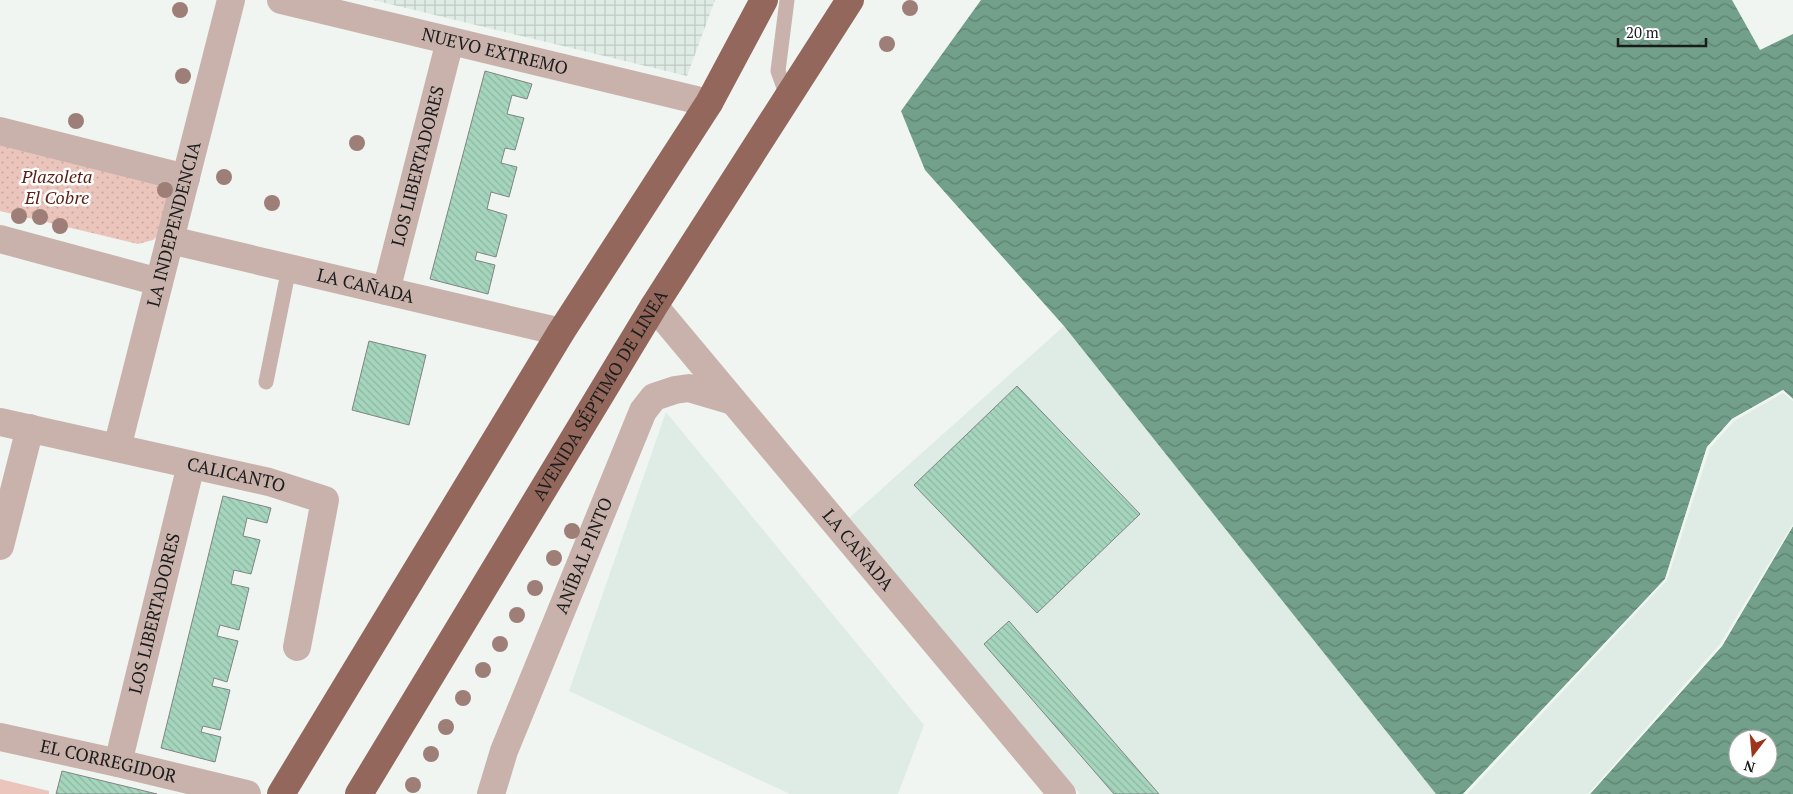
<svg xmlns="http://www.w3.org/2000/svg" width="1793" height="794" font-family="'PT Serif',serif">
<defs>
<pattern id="industrial-grid" width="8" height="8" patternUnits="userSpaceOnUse" patternTransform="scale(1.25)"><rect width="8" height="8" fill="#dfece5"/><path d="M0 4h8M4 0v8" fill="none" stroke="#bfcac4"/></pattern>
<pattern id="park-dots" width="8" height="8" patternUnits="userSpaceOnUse" patternTransform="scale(1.25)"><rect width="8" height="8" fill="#ebc5bc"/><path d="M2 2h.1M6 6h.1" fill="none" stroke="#c9a9a1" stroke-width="1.8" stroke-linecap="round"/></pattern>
<pattern id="water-waves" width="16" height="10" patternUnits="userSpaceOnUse" patternTransform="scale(1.25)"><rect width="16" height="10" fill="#72a08a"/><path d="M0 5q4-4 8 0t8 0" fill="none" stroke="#5d8270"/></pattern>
<pattern id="building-back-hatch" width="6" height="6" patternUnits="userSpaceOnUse" patternTransform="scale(1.25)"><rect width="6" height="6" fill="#a5d5bd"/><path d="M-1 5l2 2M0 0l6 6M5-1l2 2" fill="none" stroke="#8db6a2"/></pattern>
</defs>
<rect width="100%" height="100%" fill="#f0f5f2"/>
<!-- built -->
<path fill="#dfece5" d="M1064 326 1436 794H1080L848 519Z
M1783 390 1793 399V526L1722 646 1590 794H1463L1707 447 1732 419Z
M666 412 924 725 898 794H790L569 691Z"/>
<!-- industrial -->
<path fill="url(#industrial-grid)" d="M373 0H715L687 76Z"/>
<!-- grass -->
<path fill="#ebc5bc" d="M0 779 49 791V794H0Z"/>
<!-- park -->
<path fill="url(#park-dots)" d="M0 135 169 183 174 197 166 229 153 240 138 244 0 211Z"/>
<!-- water -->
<path fill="url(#water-waves)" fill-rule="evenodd" d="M981 0H1793V399L1783 390 1732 419 1707 447 1665 579 1463 794H1436L1064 326 925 170 901 111Z
M1793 526V794H1590L1722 646ZM1738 739H1768V769H1738Z"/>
<!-- pier -->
<path fill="#f0f5f2" d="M1732 0H1793V34L1760 50Z
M1783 390 1793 399V401L1783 393 1734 421 1710 448 1667 580 1467 794H1463L1665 579 1707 447 1732 419Z
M1793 524V526L1722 646 1590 794H1588L1720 644Z"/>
<!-- building -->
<path fill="url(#building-back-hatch)" stroke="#808482" d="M485 71 532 84 527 99 512 95 507 114 524 118 515 150 505 148 501 163 517 167 509 197 491 192 487 209 507 215 496 257 477 252 475 260 495 265 488 294 430 279Z
M369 341 426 355 409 425 352 410Z
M1017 386 1140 514 1037 613 914 485Z
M223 496 271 508 267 523 247 518 243 536 260 540 251 574 234 570 231 584 249 588 239 630 220 625 217 636 238 641 227 682 214 678 212 686 230 690 220 730 203 726 201 732 221 737 215 762 161 748Z
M1009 621 1159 794H1114L984 644Z
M62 771 157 794H56Z"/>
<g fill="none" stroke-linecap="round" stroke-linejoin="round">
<!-- lane -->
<path stroke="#c9b2ac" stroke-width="15" d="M787 0 778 71 788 99
M266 382 289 268"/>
<!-- street -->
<g stroke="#c9b2ac" stroke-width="28">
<path id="s1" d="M281 0 709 103"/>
<path d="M0 131 186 178"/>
<path d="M0 239 159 282"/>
<path id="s2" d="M170 240 561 332"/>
<path id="s3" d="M386 291 450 41"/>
<path id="s4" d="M654 306 1062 794"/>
<path id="s5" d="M0 422 269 482 325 500 297 647"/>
<path id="s6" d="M117 448 231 0"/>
<path d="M0 546 30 428"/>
<path id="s7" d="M0 737 118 763 247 794"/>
<path id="s8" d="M118 763 191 465"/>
<path id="s9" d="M491 794 504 751 643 411 654 397 675 390 689 388 733 401"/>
</g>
<!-- highway -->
<g stroke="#94675c" stroke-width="28">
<path d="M281 794 561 332 709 103 764 0"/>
<path id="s10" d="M359 794 654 306 850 0"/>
</g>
</g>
<!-- trees -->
<g fill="#9e7f77">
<circle cx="910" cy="8" r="8"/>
<circle cx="180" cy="10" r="8"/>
<circle cx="887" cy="44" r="8"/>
<circle cx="183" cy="76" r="8"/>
<circle cx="76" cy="121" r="8"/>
<circle cx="357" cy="143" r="8"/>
<circle cx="224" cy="177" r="8"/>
<circle cx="165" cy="190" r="8"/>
<circle cx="272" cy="203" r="8"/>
<circle cx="19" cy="216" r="8"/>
<circle cx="40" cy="217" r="8"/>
<circle cx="60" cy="226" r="8"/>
<circle cx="572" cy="531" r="8"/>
<circle cx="554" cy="558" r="8"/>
<circle cx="535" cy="588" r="8"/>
<circle cx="517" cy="615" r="8"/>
<circle cx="500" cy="644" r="8"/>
<circle cx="483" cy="670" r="8"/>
<circle cx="463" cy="698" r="8"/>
<circle cx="446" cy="727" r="8"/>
<circle cx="431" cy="754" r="8"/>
<circle cx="413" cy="785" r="8"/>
</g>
<g text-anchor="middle" stroke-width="5" stroke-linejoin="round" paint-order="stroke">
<!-- street labels -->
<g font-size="18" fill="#1a1c1b" stroke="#fff">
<text dy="6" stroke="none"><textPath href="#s1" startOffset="220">NUEVO EXTREMO</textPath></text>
<text dy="6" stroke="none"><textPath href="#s3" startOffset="129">LOS LIBERTADORES</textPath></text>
<text dy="6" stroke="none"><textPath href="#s6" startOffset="231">LA INDEPENDENCIA</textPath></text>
<text dy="6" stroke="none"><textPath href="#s2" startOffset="201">LA CAÑADA</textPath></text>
<text dy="6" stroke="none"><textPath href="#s10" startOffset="466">AVENIDA SÉPTIMO DE LINEA</textPath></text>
<text dy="6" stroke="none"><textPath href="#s5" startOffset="242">CALICANTO</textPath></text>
<text dy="6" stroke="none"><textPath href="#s4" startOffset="318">LA CAÑADA</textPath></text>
<text dy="6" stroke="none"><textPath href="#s9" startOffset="256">ANÍBAL PINTO</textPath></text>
<text dy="6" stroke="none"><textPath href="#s8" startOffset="154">LOS LIBERTADORES</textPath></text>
<text dy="6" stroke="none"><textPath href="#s7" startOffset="111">EL CORREGIDOR</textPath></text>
</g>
<!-- park labels -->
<g font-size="18" font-style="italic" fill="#5a1f12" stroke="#fff">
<text x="57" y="183">Plazoleta<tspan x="57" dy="21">El Cobre</tspan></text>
</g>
</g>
<!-- north arrow -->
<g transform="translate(1753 754) rotate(196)"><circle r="24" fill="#ffffff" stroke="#a3a4a4"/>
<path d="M0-4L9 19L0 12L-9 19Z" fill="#9d341b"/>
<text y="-8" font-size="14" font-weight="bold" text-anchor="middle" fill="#1a1c1b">N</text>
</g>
<!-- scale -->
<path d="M1618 38v8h88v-8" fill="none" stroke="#1a1c1b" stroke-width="2.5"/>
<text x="1626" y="38" font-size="15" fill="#1a1c1b" stroke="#ffffff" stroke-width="4" paint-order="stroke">20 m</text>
</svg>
